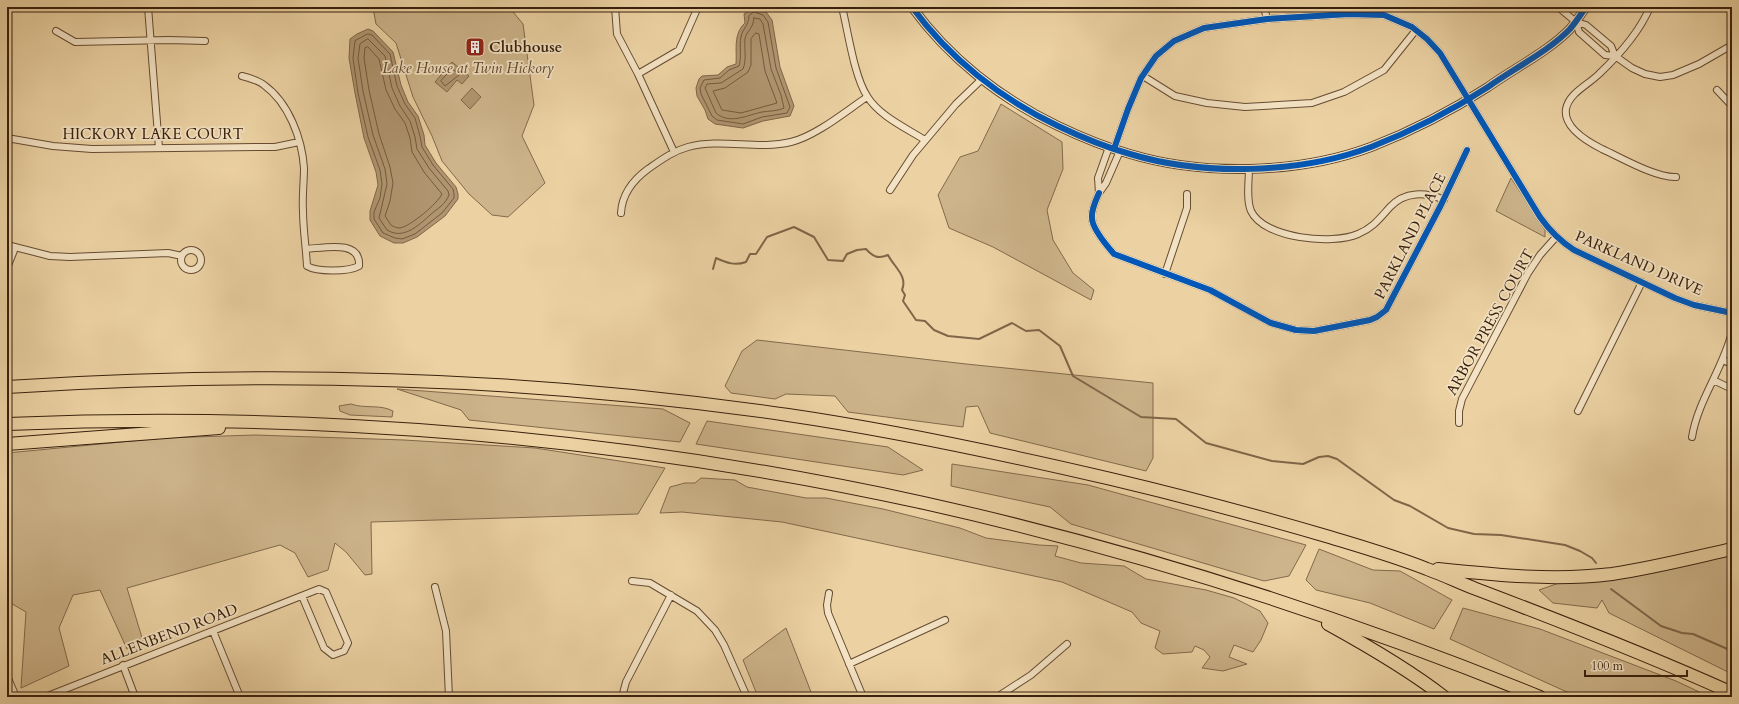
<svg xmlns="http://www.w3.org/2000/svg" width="1739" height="704" font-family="Cardo,serif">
<rect width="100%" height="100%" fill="#ecd2a3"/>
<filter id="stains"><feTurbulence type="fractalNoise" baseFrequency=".005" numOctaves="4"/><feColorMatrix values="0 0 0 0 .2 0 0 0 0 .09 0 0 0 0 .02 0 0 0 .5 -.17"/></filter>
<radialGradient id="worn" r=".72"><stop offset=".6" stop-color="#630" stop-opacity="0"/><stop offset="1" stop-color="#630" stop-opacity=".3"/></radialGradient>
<!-- green -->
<path fill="#cdb48a" stroke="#826a4c" d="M376 7H509L523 24 534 105 522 136 545 183 508 217 492 215 469 194 442 161 432 136 413 97 396 43 376 24 373 8Z
M1001 104 1062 142 1063 169 1047 210 1053 240 1073 273 1094 290 1091 300 993 247 949 228 938 195 960 157 978 151Z
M1511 178 1545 230V237L1496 211Z
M757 340 966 364 1153 383V458L1146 471 990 433 978 406 966 407 963 427 848 412 835 396 786 394 775 399 731 393 725 386 742 351Z
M397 389 663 409 690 423 680 442 469 420 461 410Z
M351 404C365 409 380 404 393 411L392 417 350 415 340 411 339 406Z
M707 421 888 447 923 470 903 475 696 444Z
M255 435 404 440 535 448 665 468 638 514 371 522 372 574 365 575 346 552 335 543 328 570 308 577 295 553 280 545 127 588 143 641 127 649 100 590 73 595 59 628 69 666 21 688 26 612 7 601V453L163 438Z
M952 464 1088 485 1306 545 1289 576 1264 581 1071 524 1050 507 951 486Z
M701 478 735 480 747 487 806 498H826L883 509 960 528 986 538 1039 545 1058 546 1055 556 1081 563 1124 566 1146 579 1206 590 1234 598 1260 611 1268 623 1261 640 1253 652 1234 645 1229 657 1247 664 1223 671 1202 668 1210 657 1204 650 1195 646 1192 652 1163 654 1155 648 1160 631 1141 623 1132 612 1062 582 782 522 682 512 660 513 670 487 685 483H695Z
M1319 549 1373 570 1400 571 1452 600 1434 629 1370 603 1316 590 1306 580Z
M1732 554V674L1609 613 1602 600 1597 608 1553 603 1539 590 1559 583 1656 572Z
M1463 608 1540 629 1676 681 1710 697H1578L1450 639Z
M786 628 813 697H758L743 660Z"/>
<!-- water -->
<path fill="#af9570" stroke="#7f6648" d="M751 9H758L766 12 772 20 780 67 794 106 790 116 763 121 743 128 715 124 708 119 705 110 697 96 696 88 699 79 702 76 718 75 727 67 736 64C737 49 733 34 745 23L744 14Z
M368 29 373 31 393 52 401 85 408 102 418 116 424 135 425 145 436 163 456 187 458 194V199L445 216 417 237 403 243H394L380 236 370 220V211L378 185 376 172 364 138 355 93 349 58 350 39 357 34Z
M452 62 469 76 462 84 457 80 447 92 435 82Z
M472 88 481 97 470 109 461 100Z"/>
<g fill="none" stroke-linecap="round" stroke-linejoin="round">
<!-- shore -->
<path stroke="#745a3e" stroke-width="1" d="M754 12 763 15 768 22 776 68 790 107 787 113 762 117 743 124 717 120 712 116 701 94 700 88 704 80 720 78 729 70 739 66C742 56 739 46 741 37 743 27 748 28 749 16Z
M754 18 760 19 763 24 771 69 781 95 784 108C778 111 769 111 762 112 747 115 730 125 716 113L705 88 707 84 721 83 743 69C747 59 744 49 745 39 746 31 753 30 754 18Z
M756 33 759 34 765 71 777 103 741 113 722 110 713 91 725 88 748 72 751 65V39Z
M368 34 372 35 390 54 397 86 405 104 415 118 420 136 422 147 433 165 453 189 454 194V198L442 213 415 234 402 239 395 238 383 233 374 219V212L380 198 382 184 380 170 368 137 358 93 353 58 355 41Z
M368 39 385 56 392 88 400 106 410 121 415 137 417 149 429 168 448 191 449 195C445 205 438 208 430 215 418 226 403 240 387 230L379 218 387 184 385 169 373 135 363 91 358 58 360 44Z
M368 47 379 59 386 90 395 109 405 123 410 138 412 152 424 172 442 194C438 203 411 226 400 228 397 228 394 227 391 225L385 216 390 201 393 183 390 167 379 134 369 90 364 58 365 48Z
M452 69 458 73 459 75 445 86 441 81Z"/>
<!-- stream -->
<path stroke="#7f6648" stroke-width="2" d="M713 269 716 258C727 263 735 266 746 262L750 254H756L767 237 794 227 814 237 828 260 843 261 847 254 857 250 866 249C873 257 878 259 888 255 894 267 908 276 902 290L905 295 903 301 916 320 925 321 934 330 948 336 979 339 1012 323 1026 331 1039 330 1060 346 1073 376 1141 417 1176 419 1206 443 1272 461 1303 464 1319 457 1328 456 1337 459 1394 500 1410 506 1448 528 1474 534 1501 535 1565 545 1580 551 1592 558 1596 563
M1611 589 1661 626 1682 633 1693 634 1732 651"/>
<defs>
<path id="minor" d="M148 7 159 148
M615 7 617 34 638 74 674 152
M842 7C848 31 854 76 867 96 879 116 906 128 925 140
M1264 7 1267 19
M1558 7 1576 22 1586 25 1611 46 1615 56
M1650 7C1640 31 1618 56 1599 74 1588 85 1569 93 1566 109 1563 128 1588 142 1602 149 1622 158 1656 178 1676 177
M1576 22 1579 32 1605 55 1615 56 1632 68 1645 74 1660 77 1673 75 1699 64 1732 45
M56 31 75 42 169 40 205 41
M638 74 679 50 698 7
M242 76C250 78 258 80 264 85 289 103 302 139 304 168 304 182 302 197 303 211 303 229 306 247 307 266 317 272 348 272 359 266 361 239 324 248 306 249
M1143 76 1175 96 1207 103 1245 107 1312 103 1344 92 1384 70 1416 30
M1717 90 1732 106
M7 138 53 146 92 149 259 147H275L299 142
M1109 147 1098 178 1099 193 1106 183 1120 151
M1114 149 1128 109 1141 78 1156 56 1174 41 1204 28 1267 19 1349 14 1384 15 1412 27 1427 39 1440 53 1540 217C1550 231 1560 241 1574 250L1675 298 1694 305 1732 313
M1249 168C1249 181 1246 199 1251 211 1264 239 1333 245 1358 234 1373 228 1380 218 1390 207 1405 191 1426 192 1444 200
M890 190 913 155 956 104 982 79
M1099 193C1096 200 1091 210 1092 218 1092 228 1107 246 1114 254L1210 290 1271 323 1296 330 1314 331 1370 320 1377 317 1386 310 1441 205 1467 150
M621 213C622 194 633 180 648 169 661 160 673 151 688 147 721 138 758 150 791 142 816 136 846 111 867 97
M7 245 50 256 70 257 168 253 182 256
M181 260a10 10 0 1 1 20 0a10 10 0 1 1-20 0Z
M7 268 15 248
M1165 274 1187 208V194
M1723 360 1732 364
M1713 380 1732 389
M1578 411 1642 282
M1459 423V411L1462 399 1528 273 1540 255 1556 237
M1692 437C1698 400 1723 369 1732 332
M632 581 650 583 697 611 715 630 724 645 747 697
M435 587 446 631 449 697
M829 593 827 605 828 613 863 697
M213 631 240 697
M849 664 945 620
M123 665 135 697
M7 676 16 697
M45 697 319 589 326 592 348 643 344 651 333 655 324 648 302 596
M622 697 626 682 671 595
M997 697 1031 675 1067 644"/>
<path id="tertiary" d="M912 7C949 58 1001 99 1058 126 1081 137 1105 147 1130 154 1203 176 1299 174 1371 147 1412 131 1451 111 1488 87 1513 69 1549 51 1570 29 1576 22 1581 14 1586 7"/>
<path id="motorway" d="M7 387C267 370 530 377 788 415 897 431 1004 454 1111 479 1183 496 1254 515 1326 536 1359 546 1394 556 1427 569 1444 575 1460 583 1476 589 1563 622 1648 655 1732 693
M7 424C313 411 624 437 924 503 1134 550 1341 616 1540 697
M7 444 219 428
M1438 569C1496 575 1554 581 1612 574 1653 568 1692 558 1732 549
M1328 624C1368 646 1408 669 1444 697"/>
</defs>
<!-- minor casing -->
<use href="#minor" stroke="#654c32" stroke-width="8"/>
<!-- tertiary casing -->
<use href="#tertiary" stroke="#654c32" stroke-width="10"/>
<!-- motorway casing -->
<use href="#motorway" stroke="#38200d" stroke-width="14"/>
<!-- minor -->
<use href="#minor" stroke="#f3e2c3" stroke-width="6"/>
<!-- tertiary -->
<use href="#tertiary" stroke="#f3e2c3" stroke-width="8"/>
<!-- motorway -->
<use href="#motorway" stroke="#ecd2a3" stroke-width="12"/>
<defs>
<path id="cycleway" d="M912 7C949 58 1001 99 1058 126 1081 137 1105 147 1130 154 1203 176 1299 174 1371 147 1412 131 1451 111 1488 87 1513 69 1549 51 1570 29 1576 22 1581 14 1586 7
M1114 149 1128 109 1141 78 1156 56 1174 41 1204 28 1267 19 1349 14 1384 15 1412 27 1427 39 1440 53 1540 217C1550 231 1560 241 1574 250L1675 298 1694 305 1732 313
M1099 193C1096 200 1091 210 1092 218 1092 228 1107 246 1114 254L1210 290 1271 323 1296 330 1314 331 1370 320 1377 317 1386 310 1441 205 1467 150"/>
</defs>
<!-- cycleway casing -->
<use href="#cycleway" stroke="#f3e2c3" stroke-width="8"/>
<!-- cycleway -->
<use href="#cycleway" stroke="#0057b8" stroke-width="6"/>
</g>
<!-- icons -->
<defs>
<symbol id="building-square" viewBox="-11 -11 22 22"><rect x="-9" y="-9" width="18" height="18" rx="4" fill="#8f2418" stroke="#f3e2c3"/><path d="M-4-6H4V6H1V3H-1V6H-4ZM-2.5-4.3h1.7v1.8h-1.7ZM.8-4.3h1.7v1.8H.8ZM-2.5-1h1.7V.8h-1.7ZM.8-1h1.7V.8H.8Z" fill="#fff"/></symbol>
</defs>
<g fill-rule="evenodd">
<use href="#building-square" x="464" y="36" width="22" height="22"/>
</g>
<g text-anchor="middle" stroke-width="3.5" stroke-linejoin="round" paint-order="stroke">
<!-- poi labels -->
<g font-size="15" font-weight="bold" fill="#38200d" stroke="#f3e2c3" text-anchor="start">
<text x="489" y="52">Clubhouse</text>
</g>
<!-- park labels -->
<g font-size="15" font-style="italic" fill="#5d452c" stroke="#f3e2c3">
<text x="468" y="73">Lake House at Twin Hickory</text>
</g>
<!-- street labels -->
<g font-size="15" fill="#38200d" stroke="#f3e2c3">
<text x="153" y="139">HICKORY LAKE COURT</text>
<text transform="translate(1410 236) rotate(-63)" y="5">PARKLAND PLACE</text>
<text transform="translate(1639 263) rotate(24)" y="5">PARKLAND DRIVE</text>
<text transform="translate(1490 322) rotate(-61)" y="5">ARBOR PRESS COURT</text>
<text transform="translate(169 634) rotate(-21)" y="5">ALLENBEND ROAD</text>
</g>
</g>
<!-- margin -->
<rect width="1739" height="704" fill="none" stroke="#ecd2a3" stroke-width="24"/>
<rect x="8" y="8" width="1723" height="688" fill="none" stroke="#38200d" stroke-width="2"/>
<rect x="12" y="12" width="1715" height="680" fill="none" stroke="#38200d"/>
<!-- scale -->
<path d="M1585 670v6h102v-6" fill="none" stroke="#38200d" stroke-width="2"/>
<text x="1591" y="670" font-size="12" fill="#38200d" stroke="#f3e2c3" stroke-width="3" paint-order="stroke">100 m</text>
<rect width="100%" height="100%" filter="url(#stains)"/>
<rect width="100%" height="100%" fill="url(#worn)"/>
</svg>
